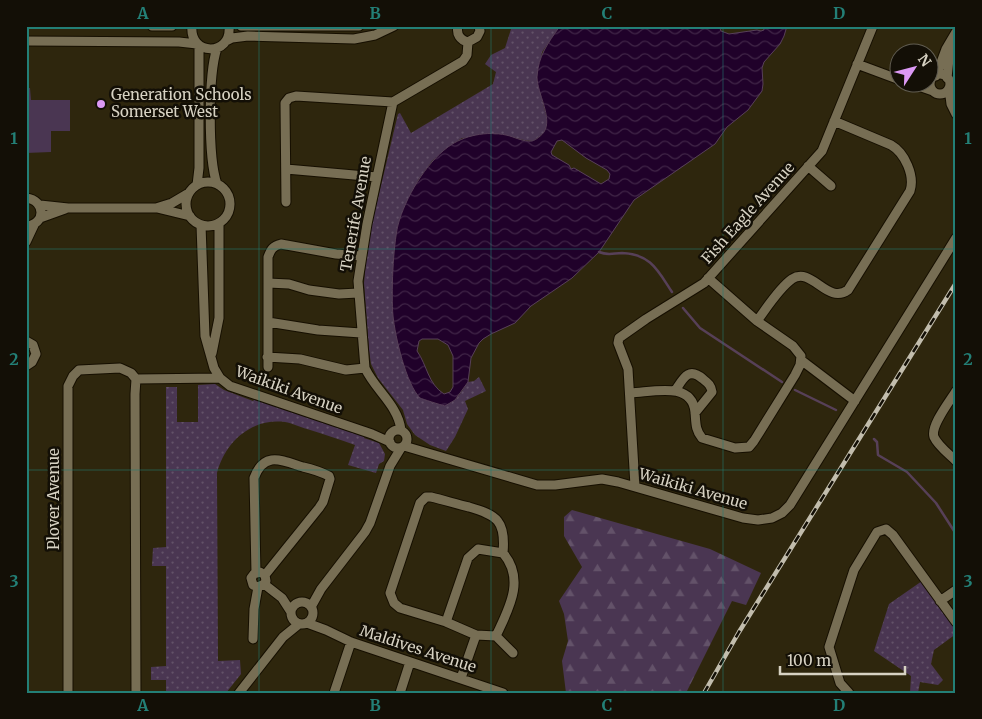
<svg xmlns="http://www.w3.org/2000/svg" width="982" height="719" font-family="Merriweather,serif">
<defs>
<pattern id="green-dots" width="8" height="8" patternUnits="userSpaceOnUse" patternTransform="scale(1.25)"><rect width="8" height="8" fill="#4a3652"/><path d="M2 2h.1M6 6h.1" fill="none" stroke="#635269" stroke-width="1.8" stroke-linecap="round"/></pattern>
<pattern id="forest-firs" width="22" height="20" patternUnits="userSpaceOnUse" patternTransform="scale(1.25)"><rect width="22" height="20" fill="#4a3652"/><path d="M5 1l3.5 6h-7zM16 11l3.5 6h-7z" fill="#635269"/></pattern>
<pattern id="water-waves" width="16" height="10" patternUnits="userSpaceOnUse" patternTransform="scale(1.25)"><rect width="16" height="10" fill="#20012a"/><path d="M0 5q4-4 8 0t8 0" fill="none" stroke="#402547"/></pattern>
</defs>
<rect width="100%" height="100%" fill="#2e260d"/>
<!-- green -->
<path fill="url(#green-dots)" d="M512 26H560L542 52 537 78 548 124 544 133 533 141 524 140 505 135 462 138 448 147 432 161 418 180 398 225 394 263 427 400C451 410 455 402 468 382L474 381 479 377 486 391 465 401 468 409 455 437 446 451 430 445 415 435 407 424 403 410 378 378 371 364 369 350 364 283 368 240 398 114 400 113 411 133 493 84 496 72 485 64 491 55 505 48Z
M215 384 224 390 253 401 255 399 365 436 364 438 379 443 385 454 384 461 379 464 376 473 348 465 355 445C339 439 323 434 307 429 300 427 292 423 285 422 251 418 225 442 217 473L218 661 240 660 241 674 226 693H166V680H151V667L166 666V566H152L153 548 166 547V387H177V422H198V385Z
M922 581 956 629V634L934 650 931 664 943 680 938 685 920 682 918 693H910L911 676 874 651 889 604Z"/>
<!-- forest -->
<path fill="url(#forest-firs)" d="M572 510 710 549 761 573 746 605 732 601 686 693H566L562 661 568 641 564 614 559 601 582 567 564 536V517Z"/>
<!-- pitch -->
<path fill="#4a3652" d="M26 88H30L31 100H70V131H51V152L26 153Z"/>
<!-- water -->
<path fill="url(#water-waves)" stroke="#574058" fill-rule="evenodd" d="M560 26H719L721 31 729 34 757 30 761 31 764 30 763 26H787L784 36 780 44 764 62 762 68 763 84 762 91 748 110 727 127 715 144 634 200 599 252 572 278 531 306 515 323 491 334 483 339 479 343 471 358 468 382 455 400 445 406C441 405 422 399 420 398 406 384 395 336 393 316 391 294 393 246 398 225 405 198 426 163 448 147 464 135 487 131 506 135 515 137 523 142 532 141 536 140 542 135 544 132 553 118 537 93 537 77 538 56 548 43 560 26ZM562 140 586 158 607 170 610 174 609 179 601 184 574 168 571 169 569 165 552 155 551 152 557 141ZM422 339H438L448 345 453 356V387L450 392 444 394C428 384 427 365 417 351L419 341Z"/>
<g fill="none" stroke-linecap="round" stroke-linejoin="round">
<!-- stream -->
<path stroke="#574058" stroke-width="2.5" d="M599 252C608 256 614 253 622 253 651 254 658 271 672 292
M683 308 700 328 782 382
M795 390 836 410
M874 439 877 442 878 455 907 472 936 503 956 534"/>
<defs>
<path id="minor" d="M152 26H172
M192 26C189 56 232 57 229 26
M241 26H359
M458 26C456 34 460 40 468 42L477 37 480 31 479 26
M26 41 179 42 197 44
M226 41 232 38 248 36 354 39 375 35 394 26
M857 64 900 80
M930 84a10 10 0 1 1 20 0a10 10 0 1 1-20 0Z
M936 76 946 49 956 32
M947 78 949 59 956 45
M910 83 933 91
M949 88 951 104 956 114
M393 102 367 224 358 281 365 368C375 390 398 405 401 430
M808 166 831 186
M286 169 377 177
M186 204a22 22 0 1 1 44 0a22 22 0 1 1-44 0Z
M217 184C208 158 208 75 217 48
M197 185 199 168V45
M26 198C46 200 46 225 26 226
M286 202 285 103 289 98 296 96 393 102 463 61 467 55 468 42
M40 205 68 208H156L172 203 189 193
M157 208 190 216
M40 218 65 209
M201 225 205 336 214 368 220 378 230 386 372 434 390 442
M26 242 34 225
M268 283 289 284 309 290 339 294 358 293
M757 321C766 309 779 288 792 279 812 266 827 305 848 290L910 191C915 176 905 153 891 145L834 121
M268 322 318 330 361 333
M26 341 33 345 36 354 32 362 26 366
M212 353 219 318V223
M267 357 300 359 346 370 365 368
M801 360 855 401
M268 367V257C271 249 273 246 281 244L336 254 361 256
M136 379 220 378
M675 391C683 379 688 366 703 379 708 383 711 385 712 392L695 413
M956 391C950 401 930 426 934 437 938 446 949 454 956 461
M631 393C653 392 692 381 695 412 696 422 695 430 702 438L735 448 749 447 754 441 795 375 800 365 801 356 793 346 757 321 708 278
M389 439a9 9 0 1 1 18 0a9 9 0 1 1-18 0Z
M404 446 537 485H555L602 479 618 482 743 518 758 520 772 518 782 513 790 505 956 238
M635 486 628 369 618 343 619 338 646 319 704 283 822 151 873 26
M503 553C506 521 497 515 469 507 456 504 444 500 431 497H426L420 503 390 593 394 603 400 608 446 622 476 635 496 636 513 653
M256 573 254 478C264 451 281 460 303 467 312 469 321 472 329 476L330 479 323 502 319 508 265 575 266 581 264 584 258 587 253 585 251 578 254 574 260 572 265 575
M264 584 282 598 291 612
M940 601 956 590
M291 613a11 11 0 1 1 22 0a11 11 0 1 1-22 0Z
M311 607 321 589 365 532 370 523 390 466 401 448
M446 622 468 558 478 549 503 553C526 580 508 610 496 636
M307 623 326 630 351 642 503 693
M253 639 254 609 258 587
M461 678 476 635
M68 693V386L73 376 79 370 120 368 131 373 136 379 135 394 136 693
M239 693 283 637 299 624
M334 693 351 642
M400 693 410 662
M849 693 840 683 829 647 854 570 877 532 886 529 893 535 956 622"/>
</defs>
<!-- minor casing -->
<use href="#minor" stroke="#160f00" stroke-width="11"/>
<!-- minor -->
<use href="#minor" stroke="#776e54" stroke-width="9"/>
<defs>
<path id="rail" d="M704 693 739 632 956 283"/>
</defs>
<!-- rail casing -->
<use href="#rail" stroke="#c2bdad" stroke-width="4.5"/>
<!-- rail -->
<use href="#rail" stroke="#130f06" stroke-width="2.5" stroke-dasharray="8" stroke-linecap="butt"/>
</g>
<!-- grid -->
<path fill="none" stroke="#237f76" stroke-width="1" stroke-opacity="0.55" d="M259 26V693M491 26V693M723 26V693M26 249H956M26 470H956"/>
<!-- markers -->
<circle fill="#dc99f5" stroke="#130f06" stroke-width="2" cx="101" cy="104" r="5"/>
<g text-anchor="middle" stroke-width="5" stroke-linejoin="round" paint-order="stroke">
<!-- poi labels -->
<g font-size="15" fill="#d7d2c3" stroke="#130f06" text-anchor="start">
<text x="111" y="100">Generation Schools<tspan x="111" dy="17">Somerset West</tspan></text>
</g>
<!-- street labels -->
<g font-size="15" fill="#d7d2c3" stroke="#130f06">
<text transform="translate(748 213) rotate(-48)" y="5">Fish Eagle Avenue</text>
<text transform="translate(356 214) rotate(-80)" y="5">Tenerife Avenue</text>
<text transform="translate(289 390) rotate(20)" y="5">Waikiki Avenue</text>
<text transform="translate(693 489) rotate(16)" y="5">Waikiki Avenue</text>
<text transform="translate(54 499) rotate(-90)" y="5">Plover Avenue</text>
<text transform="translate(418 649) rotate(18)" y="5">Maldives Avenue</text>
</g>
</g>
<!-- border -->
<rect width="982" height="719" fill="none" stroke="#130f06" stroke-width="55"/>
<!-- north arrow -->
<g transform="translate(914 68) rotate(54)"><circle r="24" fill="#130f06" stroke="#615d52"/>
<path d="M0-4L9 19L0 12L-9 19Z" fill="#dc99f5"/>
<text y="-8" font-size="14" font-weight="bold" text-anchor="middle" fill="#d7d2c3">N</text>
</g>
<!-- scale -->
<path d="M780 666v8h125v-8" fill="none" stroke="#d7d2c3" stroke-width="2.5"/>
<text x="787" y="666" font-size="15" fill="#d7d2c3" stroke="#130f06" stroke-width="4" paint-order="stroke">100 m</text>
<rect x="28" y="28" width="926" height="664" fill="none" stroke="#237f76" stroke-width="2"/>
<g font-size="16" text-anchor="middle" font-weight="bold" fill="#237f76">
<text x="143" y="19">A</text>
<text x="375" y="19">B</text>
<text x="607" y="19">C</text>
<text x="839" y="19">D</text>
<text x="14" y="144">1</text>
<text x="968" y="144">1</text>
<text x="14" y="365">2</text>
<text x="968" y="365">2</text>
<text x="14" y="587">3</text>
<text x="968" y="587">3</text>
<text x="143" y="711">A</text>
<text x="375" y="711">B</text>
<text x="607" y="711">C</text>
<text x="839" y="711">D</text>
</g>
</svg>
